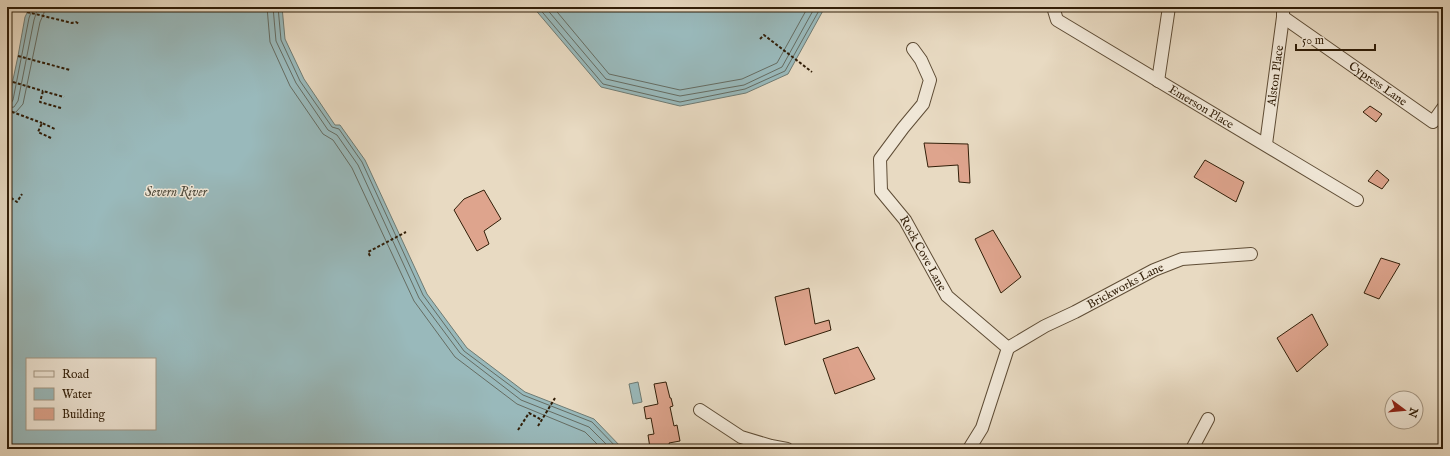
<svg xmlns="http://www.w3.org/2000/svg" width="1450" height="456" font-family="'IM FELL English',serif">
<rect width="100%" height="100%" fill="#e8dac2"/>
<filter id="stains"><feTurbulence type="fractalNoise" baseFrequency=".005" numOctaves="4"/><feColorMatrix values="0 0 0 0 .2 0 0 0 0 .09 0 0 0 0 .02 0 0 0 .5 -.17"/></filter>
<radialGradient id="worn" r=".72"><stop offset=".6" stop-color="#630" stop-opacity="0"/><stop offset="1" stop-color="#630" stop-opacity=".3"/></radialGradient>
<!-- water -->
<path fill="#99b9bb" stroke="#6f7b73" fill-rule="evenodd" d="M30 7H282L285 39 304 79 335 125H340L365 160 427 294 467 348 525 392 594 419 623 449H7V108L18 56 25 17ZM27 359H155V429H27Z
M533 7H825L788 74 746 93 680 106 601 87Z
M638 382 642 402 633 404 629 384Z"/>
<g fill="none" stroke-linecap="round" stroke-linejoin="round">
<!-- shore -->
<path stroke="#656c62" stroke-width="1" d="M267 7 270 42 290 86 323 134 333 140 352 168 414 301 455 357 517 404 585 432 602 449
M273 7 276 41 296 83 328 130 337 135 358 165 419 298 460 353 521 400 589 427 611 449
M278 7 281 40 300 81 332 127 339 129 362 162 423 295 464 351 523 395 592 422 618 449
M538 7 603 84 680 102 745 89 785 71 821 7
M545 7 606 79 680 96 744 85 782 67 815 7
M553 7 609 74 680 90 742 79 777 63 808 7
M7 103H11L13 100 29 18 33 7
M7 108 14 107 18 101 34 20 38 7
M7 114 16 112 23 104 40 22 44 13V7"/>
</g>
<!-- building -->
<path fill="#dea48d" stroke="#311e08" d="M1370 106 1382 114 1376 122 1363 112Z
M924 143 968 144 970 183 959 182 958 165 928 167Z
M1205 160 1244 182 1236 202 1194 177Z
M1377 170 1389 180 1382 189 1368 181Z
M484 190 501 219 484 231 489 244 477 251 454 210 464 199Z
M993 230 1021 277 1001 293 975 239Z
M1381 258 1400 264 1379 299 1364 293Z
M809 288 815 324 829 320 831 330 785 345 775 297Z
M1312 314 1328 345 1297 372 1277 338Z
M858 347 875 379 835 394 823 359Z
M666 382 670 398H671L673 406 670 407 674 426 677 425 680 441 669 443 671 449H660V446L650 448 648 435 654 434 651 418 646 419 644 407 658 404 654 384Z"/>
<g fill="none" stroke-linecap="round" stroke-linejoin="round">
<defs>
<g id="street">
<path id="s1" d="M1053 7 1057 20 1357 200"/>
<path id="s2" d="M1283 17 1433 122 1443 108"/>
<path id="s3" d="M913 49 921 60 930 80 923 104 903 128 880 159 881 191 905 220 947 296 1008 348"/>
<path d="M1158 81 1169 7"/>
<path id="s4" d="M1266 144 1283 17V7"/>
<path id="s5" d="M1008 348 1045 326 1075 312 1154 270 1182 259 1251 254"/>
<path d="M700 410 741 437 771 446 787 449"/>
<path d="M969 449 982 428 1008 348"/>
<path d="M1192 449 1208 419"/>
</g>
</defs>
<!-- street casing -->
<use href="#street" stroke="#5f4d36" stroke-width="14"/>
<!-- path -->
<path stroke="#311e08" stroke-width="2" stroke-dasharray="3 2" stroke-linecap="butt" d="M27 12 72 23 76 22 79 24
M760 39 764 35 812 72
M18 56 70 70
M13 82 43 91
M61 108 40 102 43 91 64 97
M7 110 42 123
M51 138 38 132 42 123 55 129
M7 195 17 202 22 194
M370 256 368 252 406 232
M538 426 555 398
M518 430 529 413 542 420"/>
<!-- street -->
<use href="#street" stroke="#f0e7d7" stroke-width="12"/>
</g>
<g text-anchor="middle" stroke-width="3" stroke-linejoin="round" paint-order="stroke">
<!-- street labels -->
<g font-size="12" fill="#311e08" stroke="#f0e7d7">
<text dy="4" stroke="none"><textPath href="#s4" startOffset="69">Alston Place</textPath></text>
<text dy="4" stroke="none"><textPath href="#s2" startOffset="116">Cypress Lane</textPath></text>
<text dy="4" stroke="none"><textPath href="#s1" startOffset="182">Emerson Place</textPath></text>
<text dy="4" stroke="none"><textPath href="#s3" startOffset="238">Rock Cove Lane</textPath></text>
<text dy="4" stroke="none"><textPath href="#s5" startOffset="133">Brickworks Lane</textPath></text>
</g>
<!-- water labels -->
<g font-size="13" font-style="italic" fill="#504c3e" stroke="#f0e7d7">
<text x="176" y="196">Severn River</text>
</g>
</g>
<!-- margin -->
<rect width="1450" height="456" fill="none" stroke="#e8dac2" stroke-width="24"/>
<rect x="8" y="8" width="1434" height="440" fill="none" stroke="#311e08" stroke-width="2"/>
<rect x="12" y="12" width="1426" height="432" fill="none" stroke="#311e08"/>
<!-- legend -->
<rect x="26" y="358" width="130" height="72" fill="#f0e7d7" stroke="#a49784"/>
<rect x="34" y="371" width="20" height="6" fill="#f0e7d7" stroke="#a49784"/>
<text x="62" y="378" font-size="12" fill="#311e08">Road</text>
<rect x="34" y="388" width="20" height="12" fill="#99b9bb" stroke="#a49784"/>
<text x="62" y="398" font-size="12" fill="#311e08">Water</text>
<rect x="34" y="408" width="20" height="12" fill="#dea48d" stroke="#a49784"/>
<text x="62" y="418" font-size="12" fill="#311e08">Building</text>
<!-- north arrow -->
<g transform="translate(1404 410) rotate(106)"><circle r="19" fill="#f0e7d7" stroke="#a49784"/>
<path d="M0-3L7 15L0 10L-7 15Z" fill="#8f2418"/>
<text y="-6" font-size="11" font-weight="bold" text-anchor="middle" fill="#311e08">N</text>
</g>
<!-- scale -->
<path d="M1296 44v6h79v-6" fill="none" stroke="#311e08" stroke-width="2"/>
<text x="1302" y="44" font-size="12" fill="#311e08" stroke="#f0e7d7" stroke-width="3" paint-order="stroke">50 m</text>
<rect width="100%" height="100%" filter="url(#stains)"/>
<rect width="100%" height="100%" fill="url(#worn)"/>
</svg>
